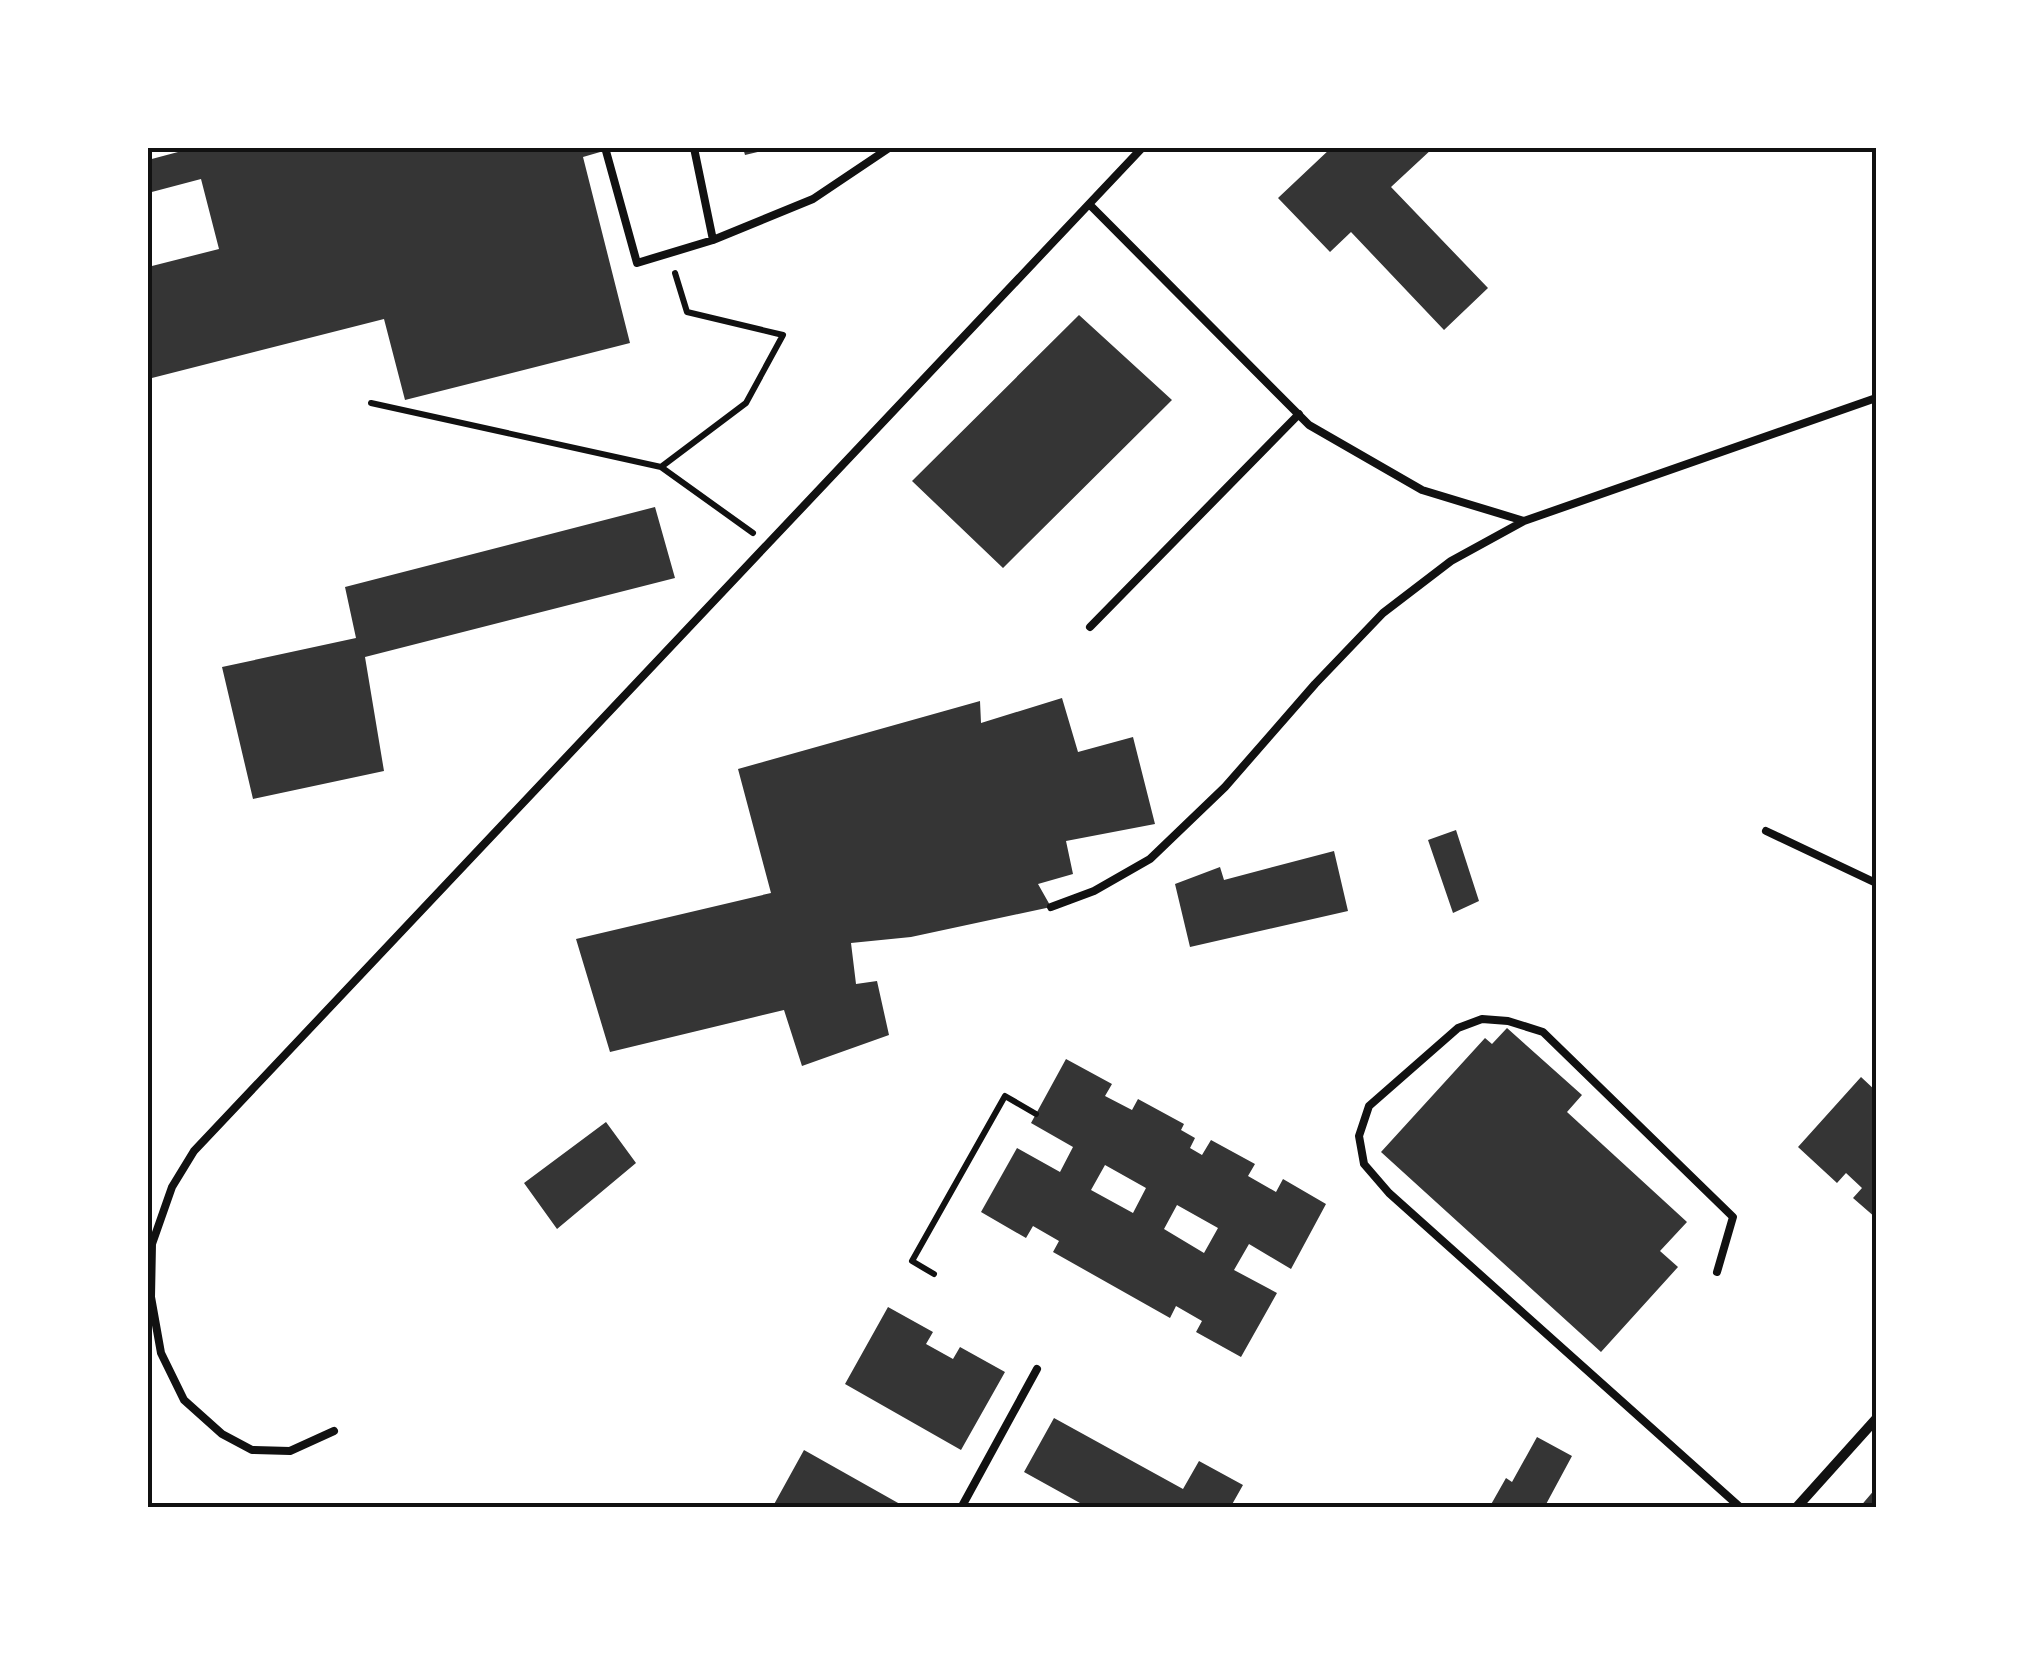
<svg xmlns="http://www.w3.org/2000/svg" width="2024" height="1655" font-family="'Space Grotesk',sans-serif">
<rect width="100%" height="100%" fill="#fff"/>
<!-- building -->
<path fill="#353535" fill-rule="evenodd" d="M193 148H304L306 152 323 148H614L583 157 630 343 405 400 384 319 148 379V267L219 249 201 179 148 193V160Z
M743 148H771V149L745 155Z
M1331 148H1433L1391 187 1488 288 1444 330 1351 232 1330 252 1278 198Z
M1079 315 1172 400 1003 568 912 481Z
M655 507 675 578 365 657 384 771 253 799 222 667 356 638 345 587Z
M1062 698 1078 752 1133 737 1155 824 1066 841 1073 874 1038 884 1051 907 911 937 851 943 856 984 877 981 889 1035 802 1066 784 1010 610 1052 576 939 771 893 738 769 980 701 981 723Z
M1456 830 1479 901 1453 913 1428 840Z
M1334 851 1348 911 1190 947 1175 884 1220 867 1224 880Z
M1507 1028 1582 1095 1567 1112 1687 1222 1660 1251 1678 1267 1601 1352 1381 1152 1485 1038 1492 1044Z
M1066 1059 1112 1084 1105 1096 1132 1110 1138 1099 1184 1124 1181 1130 1195 1138 1190 1148 1202 1155 1211 1140 1255 1164 1248 1176 1276 1192 1283 1179 1326 1204 1291 1269 1249 1244 1234 1270 1277 1293 1241 1357 1196 1332 1202 1321 1176 1306 1170 1318 1053 1252 1059 1241 1033 1226 1026 1238 981 1212 1017 1148 1060 1172 1073 1147 1031 1123ZM1105 1165 1146 1188 1133 1213 1091 1190ZM1177 1205 1218 1228 1204 1253 1164 1229Z
M1861 1077 1876 1091V1218L1853 1198 1862 1188 1846 1173 1837 1183 1798 1147Z
M606 1122 636 1163 557 1229 524 1183Z
M888 1307 933 1332 926 1344 953 1359 960 1347 1005 1372 961 1450 845 1384Z
M1054 1418 1183 1489 1199 1461 1243 1485 1230 1508H1089L1024 1472Z
M1537 1437 1572 1456 1544 1508H1489L1506 1478 1512 1482Z
M804 1450 907 1508H772Z
M1876 1488V1508H1859Z"/>
<g fill="none" stroke-linecap="round" stroke-linejoin="round">
<!-- path -->
<path stroke="#111" stroke-width="6" d="M371 403 661 467 746 403 783 335 687 312 675 273
M661 467 753 533
M934 1274 912 1261 1005 1096 1036 1114"/>
<!-- service -->
<path stroke="#111" stroke-width="8" d="M694 148 713 240
M606 151 637 263 713 240 813 199 889 148
M1090 205 1309 425 1422 490 1524 521 1876 398
M1090 627 1299 414
M1766 831 1876 883
M1051 907 1094 891 1150 859 1225 787 1315 684 1383 613 1451 561 1524 521
M1717 1272 1733 1217 1543 1032 1508 1021 1482 1019 1458 1028 1369 1106 1359 1136 1364 1164 1389 1193 1741 1508
M334 1431 290 1451 252 1450 222 1434 184 1400 161 1353 151 1297 152 1244 172 1187 194 1151 1142 148
M961 1508 1037 1369"/>
<!-- minor -->
<path stroke="#111" stroke-width="10" d="M1796 1508 1876 1419"/>
</g>
<!-- border -->
<rect width="2024" height="1655" fill="none" stroke="#ffffff" stroke-width="300"/>
<rect x="150" y="150" width="1724" height="1355" fill="none" stroke="#111" stroke-width="4"/>
</svg>
